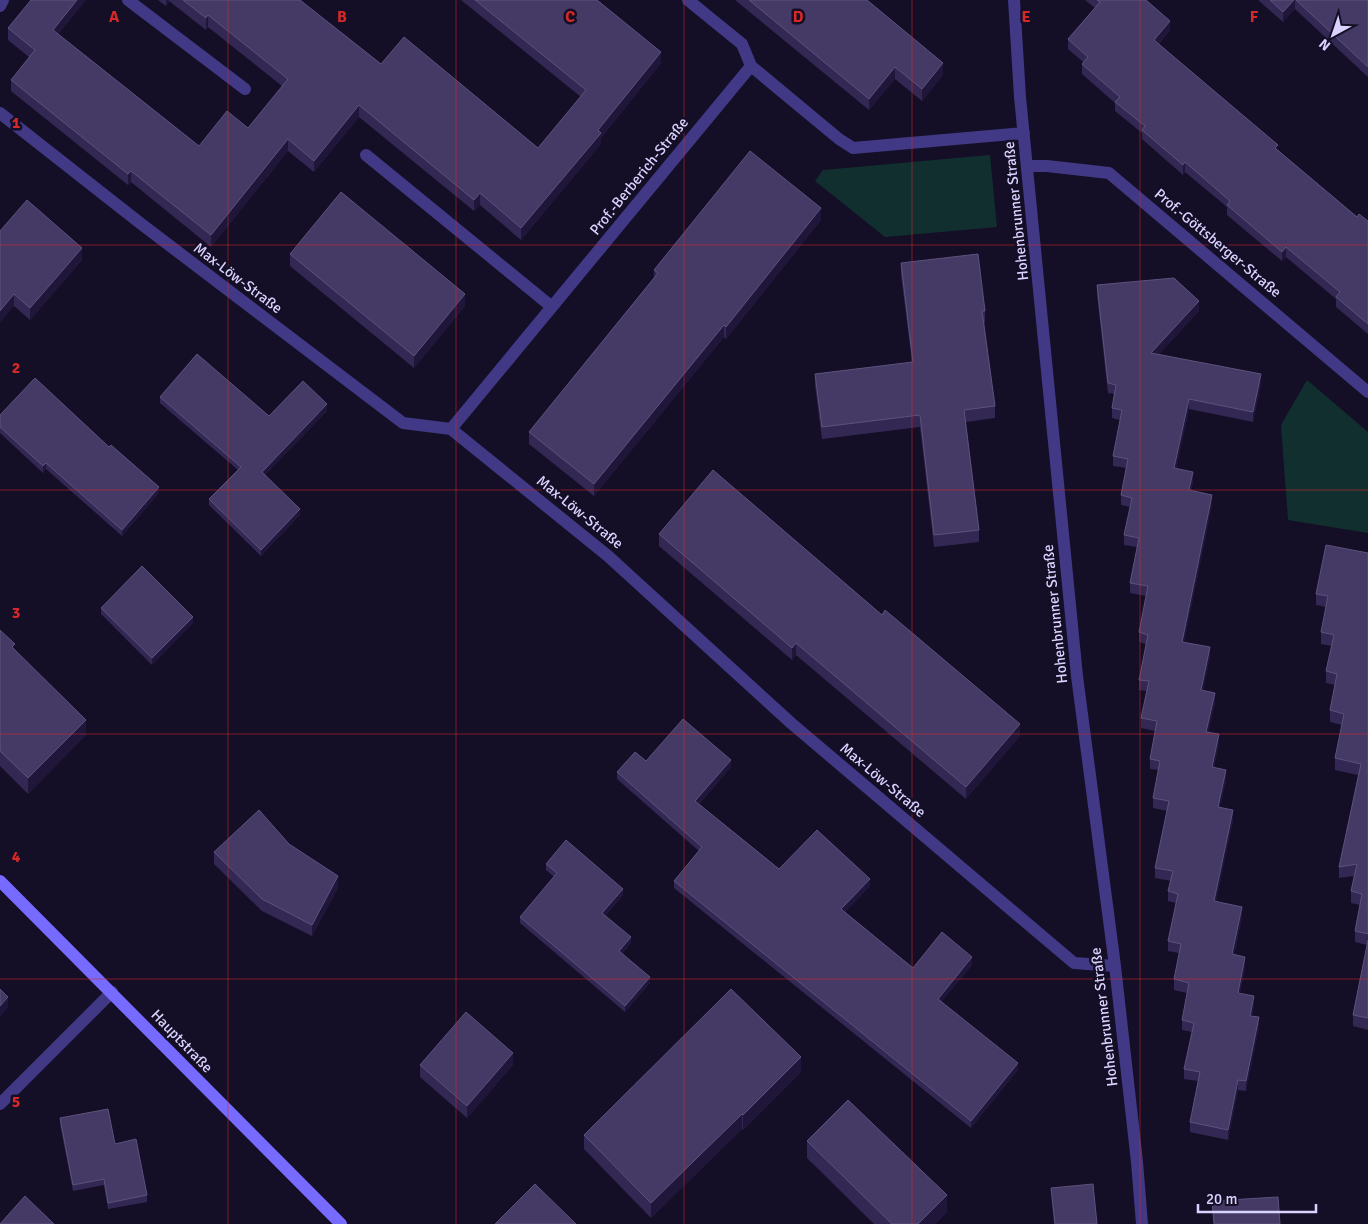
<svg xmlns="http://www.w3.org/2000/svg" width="1368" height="1224" font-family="Signika,sans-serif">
<rect width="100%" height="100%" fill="#140f26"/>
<!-- green -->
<path fill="#122f30" d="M990 155 997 227 885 237 815 181 823 170Z
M1307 380 1368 432V533L1288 520 1281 425Z"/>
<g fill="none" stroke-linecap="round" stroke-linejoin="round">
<!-- street -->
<path stroke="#413985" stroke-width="12" d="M128 0 245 89
M688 0 742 44 751 66 839 139 853 148 1024 133
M1014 0 1020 97 1077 676 1115 966 1137 1162 1142 1224
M0 6 3 0
M0 113 140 223 403 423 451 429 608 556 791 723 1074 963 1115 966
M366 155 552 307
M1028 166H1047L1109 173 1368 392
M451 429 751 66
M0 1104 112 992"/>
<!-- secondary -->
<path stroke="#776aff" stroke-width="12" d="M0 881 341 1224"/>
</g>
<!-- wall -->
<path fill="#332854" d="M31 0H86L58 34 199 146 248 128 282 86 208 27 206 30 169 1 166 6 158 0H300L381 64 538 148 581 97 461 0H597L661 63 601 138V144L521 240 480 205 474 211 359 117 314 172 288 151 211 247 131 182 128 185 11 91V80L29 57 8 40V28Z
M735 0H867L943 75 922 101 895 79 869 110Z
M1085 0H1146L1170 30 1159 44 1278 150 1357 217 1368 221V334L1336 307V299L1286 257 1282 261 1227 215V207L1185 172 1183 175 1142 139V133L1115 111V103L1082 74V64L1083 62 1068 49V39L1095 8Z
M1258 0H1368V77L1295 9 1283 22Z
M821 220 726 339 724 337 594 496 529 444V432L654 278V270Z
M0 231 82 260 30 320 14 306Z
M290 254 465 306 414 368 290 266Z
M901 263 985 311V323H984L995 406V418L966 422 979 530V542L934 547 920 427 822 439 815 385V374L912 362 901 275Z
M1097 285 1199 311 1159 354 1261 384 1253 422 1189 409 1176 469 1193 482 1191 491 1212 505 1184 642 1210 657 1203 690 1215 703 1208 732 1219 744 1214 767 1226 780 1220 807 1233 820 1216 901 1242 917 1234 955 1245 967 1240 993 1254 1006 1252 1016 1259 1027 1246 1091 1238 1090 1228 1140 1190 1132V1122L1198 1081 1184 1079V1069L1192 1032 1182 1030V1020L1187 993 1174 990V979L1179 953 1168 951V941L1176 903 1168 901V891L1171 881 1155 878V868L1167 811 1153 808V798L1158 770 1150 769V759L1155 731 1141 728V718L1147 691 1139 690V680L1146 644 1139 642V632L1146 596 1130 593V583L1137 547 1124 545V535L1130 507 1121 505V495L1126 468 1113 466V456L1120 420 1112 418V408L1114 394 1108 393 1097 295Z
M160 397 269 416 327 411 265 475 300 515 261 556 209 505V499L238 470 160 403Z
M0 415 159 493 122 536 46 469 43 473 0 433Z
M659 534 1020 736 966 799 796 655 792 660 659 546Z
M1368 553V1030L1353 1026V1015L1367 945 1355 942V931L1360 905 1351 903V891L1354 876 1339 878V867L1358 775 1335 770V758L1342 725 1330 722V710L1335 685 1326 683V671L1332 646 1321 644V632L1326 607 1316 605V594Z
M101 608 193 623 152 665 101 614Z
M0 630 15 650 86 735 28 794 0 766Z
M646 761 731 767 699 804 779 869 870 886 845 912 913 968 972 965 941 1002 1018 1070 971 1128 674 888V881L699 851 617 779V772Z
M289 844 338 888 312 936 262 911 214 864V852Z
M546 864 623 895 605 916 631 943 622 954 650 983 625 1012 520 923V917L554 877 546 870Z
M420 1065H513L467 1118 420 1077Z
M801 1072 743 1130 742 1129 651 1218 584 1149V1135Z
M60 1118 147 1195V1202L108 1209 104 1185 73 1191 60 1124Z
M807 1141 947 1212 935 1224H874L807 1158Z
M1051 1188 1097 1224H1054Z"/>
<!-- shaded-wall -->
<path fill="#1f163a" d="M77 0H86L53 41V30Z
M166 0H169L166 6Z
M1294 0H1295V9L1283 22V12Z
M208 15V27L206 30V18Z
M1170 21V30L1154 50V40Z
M661 52V63L601 138V144L521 240V228L598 130Z
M943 63V75L922 101V89Z
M895 67V79L869 110V99Z
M359 105V117L314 172V161Z
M288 139V151L211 247V235Z
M1185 162V172L1183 175V165Z
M131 171V182L128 185V174Z
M480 193V205L474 211V200Z
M821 208V220L726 339V327Z
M1286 247V257L1282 261V252Z
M82 248V260L30 320V308Z
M14 294V306L0 323V311Z
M465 294V306L414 368V356Z
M1199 301V311L1151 363V353Z
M724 325V337L594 496V484Z
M1261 374V384L1253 422V412Z
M1189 399V409L1174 478V468Z
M327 404V411L262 478V472Z
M46 463V469L43 473V466Z
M1193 472V482L1189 500V490Z
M159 487V493L122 536V530Z
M1212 495V505L1182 652V642Z
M300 509V515L261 556V550Z
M193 617V623L152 665V658Z
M796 643V655L792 660V648Z
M1210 647V657L1201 700V690Z
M1215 693V703L1206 742V732Z
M86 720V735L28 794V778Z
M1020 724V736L966 799V787Z
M1219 734V744L1212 777V767Z
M731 760V767L695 808V801Z
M1226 770V780L1218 817V807Z
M1233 810V820L1214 911V901Z
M338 876V888L312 936V925Z
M870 879V886L841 916V909Z
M623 889V895L602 919V913Z
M1242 907V917L1232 964V954Z
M631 937V943L619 957V951Z
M972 957V965L938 1006V999Z
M1245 957V967L1238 1003V993Z
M650 977V983L625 1012V1006Z
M1254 996V1006L1250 1026V1016Z
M8 997V1008L0 1017V1006Z
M1259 1017V1027L1246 1091V1081Z
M513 1053V1065L467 1118V1106Z
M801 1057V1072L743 1130V1115Z
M1018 1063V1070L971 1128V1121Z
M1238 1080V1090L1228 1140V1130Z
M742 1114V1129L651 1218V1203Z
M947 1195V1212L935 1224H918Z"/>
<!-- building -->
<path fill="#453a66" stroke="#5c527e" d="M31 0H77L53 30 199 146 227 111 248 128 288 79 208 15 206 18 183 0H300L381 64 404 37 538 148 586 90 475 0H597L661 52 598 130 601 133 521 228 480 193 474 200 359 105 314 161 288 139 211 235 131 171 128 174 11 80 35 50 8 28Z
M749 0H867L943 63 922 89 895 67 869 99Z
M1097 0H1146L1170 21 1154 40 1278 145 1275 148 1357 217 1359 214 1368 221V324L1336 297 1340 292 1286 247 1282 252 1227 205 1230 201 1185 162 1183 165 1142 130 1145 126 1115 102 1120 97 1082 64 1088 57 1068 39 1100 2Z
M1270 0H1294L1283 12Z
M1296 0H1368V67Z
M750 151 821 208 726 327 724 325 594 484 529 432 658 273 654 270Z
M341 192 465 294 414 356 290 254Z
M27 200 82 248 30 308 14 294 0 311V231Z
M978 254 985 311H982L995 406 964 410 979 530 934 535 920 415 822 427 815 374 913 362 901 263Z
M1174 278 1199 301 1151 353 1261 374 1253 412 1189 399 1174 468 1193 472 1189 490 1212 495 1182 642 1210 647 1201 690 1215 693 1206 732 1219 734 1212 767 1226 770 1218 807 1233 810 1214 901 1242 907 1232 954 1245 957 1238 993 1254 996 1250 1016 1259 1017 1246 1081 1238 1080 1228 1130 1190 1122 1200 1072 1184 1069 1194 1023 1182 1020 1189 983 1174 979 1181 944 1168 941 1178 894 1168 891 1173 871 1155 868 1169 801 1153 798 1160 761 1150 759 1157 721 1141 718 1149 681 1139 680 1148 635 1139 632 1148 586 1130 583 1139 538 1124 535 1132 498 1121 495 1128 459 1113 456 1122 410 1112 408 1116 385 1108 383 1097 285Z
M197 354 269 416 303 381 327 404 262 472 300 509 261 550 209 499 241 467 160 397Z
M35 378 109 447 111 445 159 487 122 530 46 463 43 466 0 427V415Z
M713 470 882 615 885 610 1020 724 966 787 796 643 792 648 659 534Z
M1326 545 1368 553V934L1355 931 1362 894 1351 891 1357 864 1339 867 1361 764 1335 758 1344 714 1330 710 1337 674 1326 671 1334 635 1321 632 1328 596 1316 594Z
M142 566 193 617 152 658 101 608Z
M0 630 15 644 12 647 86 720 28 778 0 751Z
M683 719 731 760 695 801 779 869 817 830 870 879 841 909 913 968 942 932 972 957 938 999 1018 1063 971 1121 674 881 702 847 617 772 635 752 646 761Z
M259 810 289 844 338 876 312 925 262 899 214 852Z
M566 840 623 889 602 913 631 937 619 951 650 977 625 1006 520 917 557 873 546 864Z
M1368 940V1018L1353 1015Z
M0 989 8 997 0 1006Z
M731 989 801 1057 743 1115 742 1114 651 1203 584 1135Z
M466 1012 513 1053 467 1106 420 1065Z
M848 1100 947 1195 918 1224H892L807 1141Z
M108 1109 115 1144 136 1139 147 1195 108 1203 104 1179 73 1185 60 1118Z
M535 1184 576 1224H495Z
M1093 1184 1097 1224H1055L1051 1188Z
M25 1196 54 1224H0Z
M1278 1197 1280 1224H1214L1212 1201Z"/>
<!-- grid -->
<path fill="none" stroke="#d62828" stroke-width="1" stroke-opacity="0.55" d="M228 0V1224M456 0V1224M684 0V1224M912 0V1224M1140 0V1224M0 245H1368M0 490H1368M0 734H1368M0 979H1368"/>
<g text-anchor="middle" stroke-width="5" stroke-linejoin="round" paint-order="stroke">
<!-- street labels -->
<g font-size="15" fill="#dbd3ff" stroke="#140f26">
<text transform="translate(639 176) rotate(-51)" y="5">Prof.-Berberich-Straße</text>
<text transform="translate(1016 211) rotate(-96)" y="5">Hohenbrunner Straße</text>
<text transform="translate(1218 243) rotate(40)" y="5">Prof.-Göttsberger-Straße</text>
<text transform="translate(238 278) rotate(37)" y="5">Max-Löw-Straße</text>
<text transform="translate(580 512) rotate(39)" y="5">Max-Löw-Straße</text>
<text transform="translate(1055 614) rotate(-96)" y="5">Hohenbrunner Straße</text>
<text transform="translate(883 780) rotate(40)" y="5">Max-Löw-Straße</text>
<text transform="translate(1104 1017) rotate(-97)" y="5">Hohenbrunner Straße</text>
<text transform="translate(182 1041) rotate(46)" y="5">Hauptstraße</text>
</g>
</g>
<g font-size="16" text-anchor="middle" font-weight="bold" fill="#d62828" stroke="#140f26" stroke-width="5" stroke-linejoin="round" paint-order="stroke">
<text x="114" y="22">A</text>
<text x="342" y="22">B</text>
<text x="570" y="22">C</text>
<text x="798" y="22">D</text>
<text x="1026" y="22">E</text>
<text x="1254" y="22">F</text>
<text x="16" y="128">1</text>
<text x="16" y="373">2</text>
<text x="16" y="618">3</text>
<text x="16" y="862">4</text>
<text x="16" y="1107">5</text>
</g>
<!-- north arrow -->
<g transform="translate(1333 35) rotate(220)" stroke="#140f26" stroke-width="4" paint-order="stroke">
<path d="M0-4L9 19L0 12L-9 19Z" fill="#dbd3ff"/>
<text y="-8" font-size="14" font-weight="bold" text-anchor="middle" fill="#dbd3ff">N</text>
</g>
<!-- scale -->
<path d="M1198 1204v8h118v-8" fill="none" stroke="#dbd3ff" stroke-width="2.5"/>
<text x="1206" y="1204" font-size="15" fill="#dbd3ff" stroke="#140f26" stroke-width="4" paint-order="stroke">20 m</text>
</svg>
